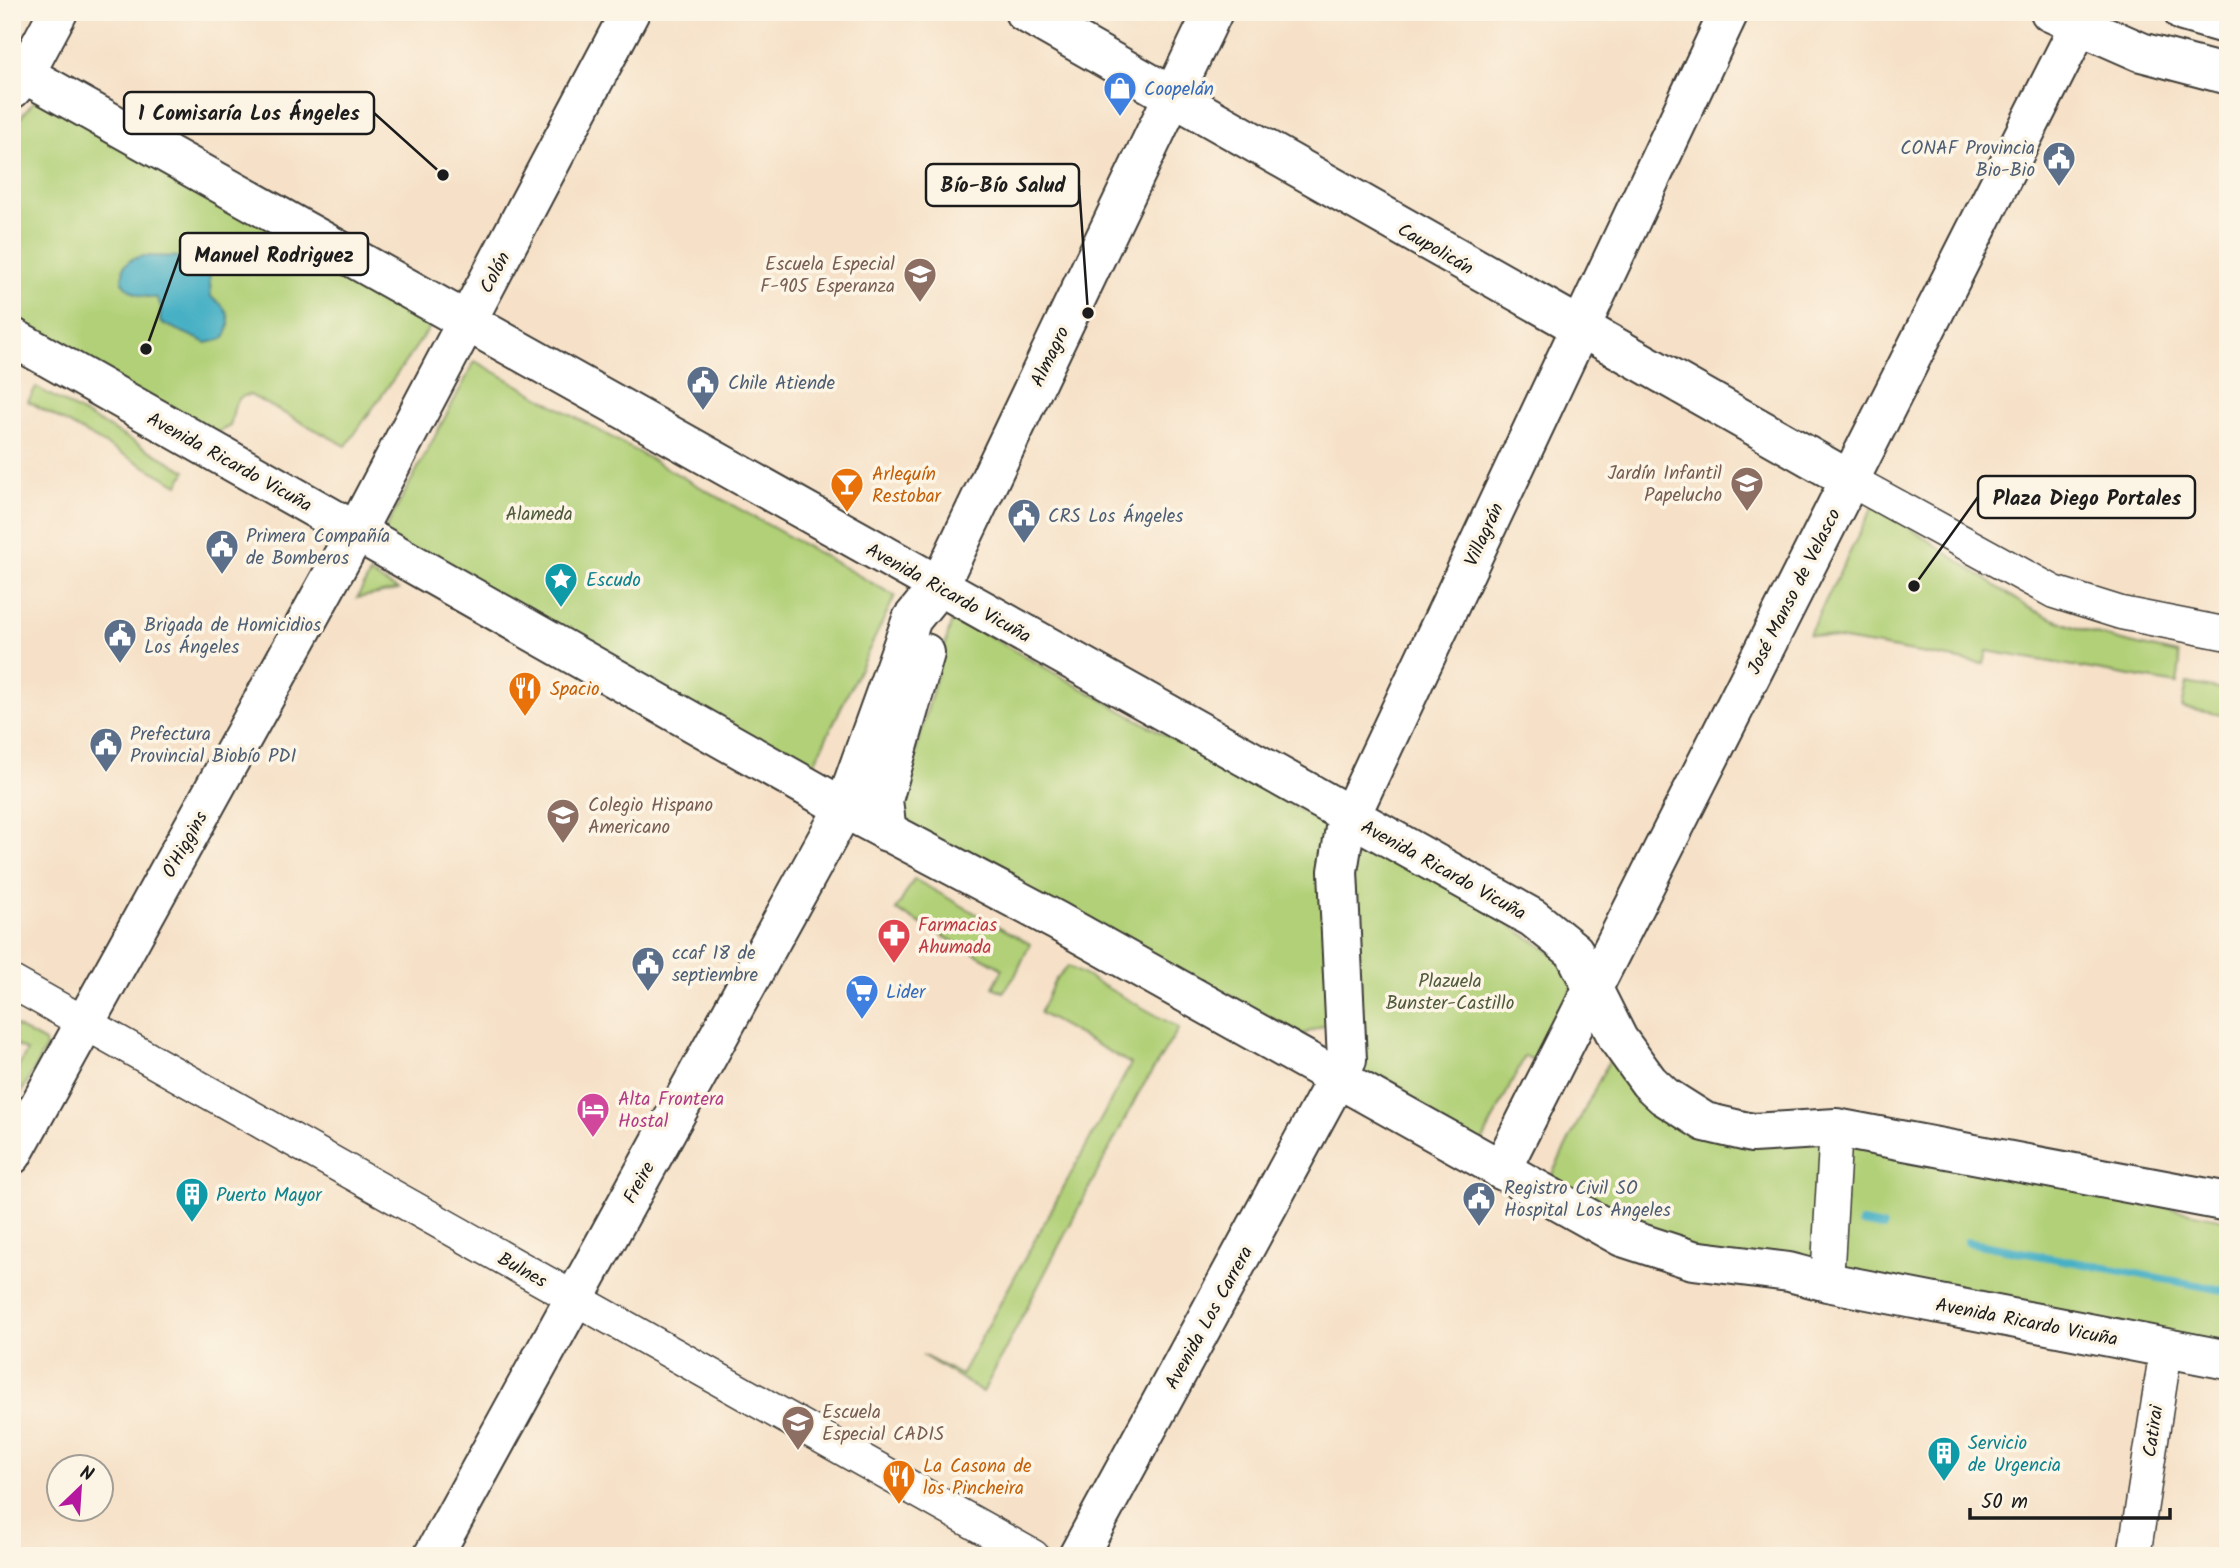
<svg xmlns="http://www.w3.org/2000/svg" width="2240" height="1568" font-family="Kalam,sans-serif">
<rect width="100%" height="100%" fill="#fcf5e5"/>
<filter id="ink" filterUnits="userSpaceOnUse"><feTurbulence type="fractalNoise" baseFrequency=".0143" numOctaves="2"/><feDisplacementMap in="SourceGraphic" scale="14" xChannelSelector="R" yChannelSelector="G"/><feConvolveMatrix kernelMatrix="1 2 1 2 8 2 1 2 1" color-interpolation-filters="sRGB"/></filter>
<filter id="wash" filterUnits="userSpaceOnUse"><feTurbulence type="fractalNoise" baseFrequency=".00686" numOctaves="4" result="noise"/><feDisplacementMap in="SourceGraphic" scale="28" xChannelSelector="R" yChannelSelector="G"/><feGaussianBlur stdDeviation="1.57" result="paint"/><feColorMatrix in="noise" values="0 0 0 0 0 0 0 0 0 0 0 0 0 0 0 0 0 1.4 0 .05"/><feComposite in="paint" operator="in"/></filter>
<g filter="url(#wash)">
<rect width="100%" height="100%" fill="#f6e1c8"/>
<!-- green -->
<path fill="#b1d077" stroke="#66764a" stroke-width="2" d="M39 95 426 315 430 327 346 446 250 395C231 396 235 412 230 426L210 436 12 325V128Z
M475 361 895 596 806 780 379 541Z
M36 387 186 471 178 485 28 401Z
M1874 504 2027 607C2077 632 2123 642 2178 654L2180 663 2177 684 1987 651 1984 664 1809 634Z
M370 574 398 590 357 598Z
M953 616 1340 833 1336 1006 1325 1025 1302 1035 1226 993 1211 991 897 820Z
M2187 683 2228 691V716L2182 708Z
M1355 824 1578 970 1546 1066 1525 1056 1479 1148 1345 1072Z
M914 879 1030 944 1015 976 1003 992 993 987 1003 969 896 910Z
M1068 966 1179 1028 1138 1094 983 1392 922 1355 961 1375 1131 1064 1040 1013 1055 980Z
M12 1024 45 1042 46 1047 18 1099 12 1096V1079L27 1051 12 1043Z
M1617 1045 1651 1093 1827 1136 2228 1220V1351L1700 1253 1548 1182Z"/>
<!-- water -->
<path fill="#47b0c5" stroke="#326670" stroke-width="2" d="M144 256 189 257 209 268 211 297C227 306 236 322 223 339L207 343 164 324 160 321 161 306 157 298C142 297 133 295 122 282L124 266 132 259Z"/>
<g fill="none" stroke-linecap="round" stroke-linejoin="round">
<!-- stream -->
<path stroke="#47b0c5" stroke-width="8" d="M1862 1223 1883 1227
M1967 1242 2228 1291"/>
</g>
</g>
<g filter="url(#ink)">
<g fill="none" stroke-linecap="round" stroke-linejoin="round">
<defs>
<path id="street" d="M1850 480 2054 592 2121 613 2228 634
M12 982 1033 1556
M1827 1282 1836 1128
M2134 1556 2166 1349"/>
<path id="secondary" d="M1024 12 1850 480
M939 586 1213 12
M12 1155 345 552 630 12
M1501 1170 2086 12"/>
<path id="primary" d="M2050 12 2141 52 2228 75
M2183 12 2228 25
M12 67 1533 918 1574 951 1618 1039 1649 1082 1664 1096 1705 1122 1752 1133 1836 1128 2228 1202
M12 89 25 74 58 12
M12 337 864 819 1057 921 1622 1237 1693 1260 1789 1272 1827 1282 2228 1360
M887 832 883 800 925 653
M433 1556 844 808 912 619 939 586
M1078 1556 1347 1060 1338 871 1345 828 1729 12"/>
</defs>
<!-- street casing -->
<use href="#street" stroke="#3d3a36" stroke-width="35"/>
<!-- secondary casing -->
<use href="#secondary" stroke="#3d3a36" stroke-width="42"/>
<!-- primary casing -->
<use href="#primary" stroke="#3d3a36" stroke-width="42"/>
<!-- street -->
<use href="#street" stroke="#fff" stroke-width="32"/>
<!-- secondary -->
<use href="#secondary" stroke="#fff" stroke-width="38"/>
<!-- primary -->
<use href="#primary" stroke="#fff" stroke-width="38"/>
</g>
</g>
<!-- icons -->
<defs>
<symbol id="shop-pin" viewBox="-11 -11 22 30"><path d="M0 17L-7.5 6A9.5 9.5 0 1 1 7.5 6Z" fill="#3f7fe0" stroke="#fcf5e5"/><path d="M-5-2.5h2.3a2.7 3.5 0 0 1 5.4 0H5L5.5 6h-11ZM-1.5-2.5h3a1.5 2.3 0 0 0-3 0Z" fill="#fff"/></symbol>
<symbol id="civic-pin" viewBox="-11 -11 22 30"><path d="M0 17L-7.5 6A9.5 9.5 0 1 1 7.5 6Z" fill="#5c6f8a" stroke="#fcf5e5"/><path d="M-.6-6.5H3V-4.5H.6V-3L4-1V1h2V6H-6V1h2V-1L-.6-3ZM-1.2 2.5V6h2.4V2.5Z" fill="#fff"/></symbol>
<symbol id="school-pin" viewBox="-11 -11 22 30"><path d="M0 17L-7.5 6A9.5 9.5 0 1 1 7.5 6Z" fill="#8d6e63" stroke="#fcf5e5"/><path d="M0-5L7-2L0 1L-7-2ZM-4 1L0 2.5L4 1V4Q0 6-4 4Z" fill="#fff"/></symbol>
<symbol id="bar-pin" viewBox="-11 -11 22 30"><path d="M0 17L-7.5 6A9.5 9.5 0 1 1 7.5 6Z" fill="#e8710a" stroke="#fcf5e5"/><path d="M-6-5H6L.8 .8V4.5H3.5V6h-7V4.5H-.8V.8Z" fill="#fff"/></symbol>
<symbol id="sight-pin" viewBox="-11 -11 22 30"><path d="M0 17L-7.5 6A9.5 9.5 0 1 1 7.5 6Z" fill="#0f9aa8" stroke="#fcf5e5"/><path d="M0-6L1.8-2.2L6-1.7L2.9 1.2L3.7 5.4L0 3.3L-3.7 5.4L-2.9 1.2L-6-1.7L-1.8-2.2Z" fill="#fff"/></symbol>
<symbol id="restaurant-pin" viewBox="-11 -11 22 30"><path d="M0 17L-7.5 6A9.5 9.5 0 1 1 7.5 6Z" fill="#e8710a" stroke="#fcf5e5"/><path d="M-5-6h1v4h1v-4h1v4h1v-4h1v5L-1.5 .5V6h-2V.5L-5-1ZM5-6V6H3V1.5H1.5Q1.5-4 5-6Z" fill="#fff"/></symbol>
<symbol id="pharmacy-pin" viewBox="-11 -11 22 30"><path d="M0 17L-7.5 6A9.5 9.5 0 1 1 7.5 6Z" fill="#e0444e" stroke="#fcf5e5"/><path d="M-2-6h4v4h4v4h-4v4h-4v-4h-4v-4h4Z" fill="#fff"/></symbol>
<symbol id="supermarket-pin" viewBox="-11 -11 22 30"><path d="M0 17L-7.5 6A9.5 9.5 0 1 1 7.5 6Z" fill="#3f7fe0" stroke="#fcf5e5"/><path d="M-6-5.5h2.5l.6 2H6L4.5 2H-2.5L-4.4-4H-6ZM-1.5 3.2a1.3 1.3 0 1 0 .1 0ZM3 3.2a1.3 1.3 0 1 0 .1 0Z" fill="#fff"/></symbol>
<symbol id="hotel-pin" viewBox="-11 -11 22 30"><path d="M0 17L-7.5 6A9.5 9.5 0 1 1 7.5 6Z" fill="#d1479c" stroke="#fcf5e5"/><path d="M-6-4.5h1.5V1H6V5H4.5V3h-9V5H-6ZM-4 0a1.8 1.8 0 1 1 3.6 0ZM.5 0V-2.5h3Q6-2.5 6 0Z" fill="#fff"/></symbol>
<symbol id="building-pin" viewBox="-11 -11 22 30"><path d="M0 17L-7.5 6A9.5 9.5 0 1 1 7.5 6Z" fill="#0f9aa8" stroke="#fcf5e5"/><path d="M-4-6H4V6H1V3H-1V6H-4ZM-2.5-4.3h1.7v1.8h-1.7ZM.8-4.3h1.7v1.8H.8ZM-2.5-1h1.7V.8h-1.7ZM.8-1h1.7V.8H.8Z" fill="#fff"/></symbol>
</defs>
<g fill-rule="evenodd">
<use href="#shop-pin" x="1101" y="69" width="38" height="52"/>
<use href="#civic-pin" x="2040" y="139" width="38" height="52"/>
<use href="#school-pin" x="901" y="255" width="38" height="52"/>
<use href="#civic-pin" x="684" y="363" width="38" height="52"/>
<use href="#school-pin" x="1728" y="464" width="38" height="52"/>
<use href="#bar-pin" x="828" y="465" width="38" height="52"/>
<use href="#civic-pin" x="1005" y="496" width="38" height="52"/>
<use href="#civic-pin" x="203" y="527" width="38" height="52"/>
<use href="#sight-pin" x="542" y="560" width="38" height="52"/>
<use href="#civic-pin" x="101" y="616" width="38" height="52"/>
<use href="#restaurant-pin" x="506" y="669" width="38" height="52"/>
<use href="#civic-pin" x="87" y="725" width="38" height="52"/>
<use href="#school-pin" x="544" y="796" width="38" height="52"/>
<use href="#pharmacy-pin" x="875" y="916" width="38" height="52"/>
<use href="#civic-pin" x="629" y="944" width="38" height="52"/>
<use href="#supermarket-pin" x="843" y="972" width="38" height="52"/>
<use href="#hotel-pin" x="574" y="1090" width="38" height="52"/>
<use href="#building-pin" x="173" y="1175" width="38" height="52"/>
<use href="#civic-pin" x="1460" y="1179" width="38" height="52"/>
<use href="#school-pin" x="779" y="1403" width="38" height="52"/>
<use href="#building-pin" x="1925" y="1434" width="38" height="52"/>
<use href="#restaurant-pin" x="880" y="1457" width="38" height="52"/>
</g>
<g text-anchor="middle" stroke-width="7" stroke-linejoin="round" paint-order="stroke">
<!-- shop labels -->
<g font-size="19" fill="#366cbe" stroke="#fcf5e5" text-anchor="start">
<text x="1144" y="95">Coopelán</text>
<text x="886" y="998">Lider</text>
</g>
<!-- service labels -->
<g font-size="19" fill="#4e5e75" stroke="#fcf5e5" text-anchor="start">
<text x="2035" y="154" text-anchor="end">CONAF Provincia<tspan x="2035" dy="22">Bio-Bio</tspan></text>
<text x="728" y="389">Chile Atiende</text>
<text x="1048" y="522">CRS Los Ángeles</text>
<text x="246" y="542">Primera Compañía<tspan x="246" dy="22">de Bomberos</tspan></text>
<text x="144" y="631">Brigada de Homicidios<tspan x="144" dy="22">Los Ángeles</tspan></text>
<text x="130" y="740">Prefectura<tspan x="130" dy="22">Provincial Biobío PDI</tspan></text>
<text x="672" y="959">ccaf 18 de<tspan x="672" dy="22">septiembre</tspan></text>
<text x="1504" y="1194">Registro Civil SO<tspan x="1504" dy="22">Hospital Los Angeles</tspan></text>
</g>
<!-- street labels -->
<g font-size="19" fill="#1c1c1c" stroke="#fcf5e5">
<text transform="translate(1436 248) rotate(30)" y="7">Caupolicán</text>
<text transform="translate(494 272) rotate(-62)" y="7">Colón</text>
<text transform="translate(1049 356) rotate(-64)" y="7">Almagro</text>
<text transform="translate(230 461) rotate(29)" y="7">Avenida Ricardo Vicuña</text>
<text transform="translate(1483 534) rotate(-65)" y="7">Villagrán</text>
<text transform="translate(1793 591) rotate(-63)" y="7">José Manso de Velasco</text>
<text transform="translate(949 592) rotate(29)" y="7">Avenida Ricardo Vicuña</text>
<text transform="translate(184 844) rotate(-61)" y="7">O'Higgins</text>
<text transform="translate(1444 869) rotate(29)" y="7">Avenida Ricardo Vicuña</text>
<text transform="translate(638 1182) rotate(-61)" y="7">Freire</text>
<text transform="translate(523 1269) rotate(29)" y="7">Bulnes</text>
<text transform="translate(1208 1317) rotate(-61)" y="7">Avenida Los Carrera</text>
<text transform="translate(2027 1321) rotate(11)" y="7">Avenida Ricardo Vicuña</text>
<text transform="translate(2152 1431) rotate(-82)" y="7">Catirai</text>
</g>
<!-- education labels -->
<g font-size="19" fill="#785e54" stroke="#fcf5e5" text-anchor="end">
<text x="895" y="270">Escuela Especial<tspan x="895" dy="22">F-905 Esperanza</tspan></text>
<text x="1722" y="479">Jardín Infantil<tspan x="1722" dy="22">Papelucho</tspan></text>
<text x="588" y="811" text-anchor="start">Colegio Hispano<tspan x="588" dy="22">Americano</tspan></text>
<text x="822" y="1418" text-anchor="start">Escuela<tspan x="822" dy="22">Especial CADIS</tspan></text>
</g>
<!-- food labels -->
<g font-size="19" fill="#c56008" stroke="#fcf5e5" text-anchor="start">
<text x="872" y="480">Arlequín<tspan x="872" dy="22">Restobar</tspan></text>
<text x="550" y="695">Spacio</text>
<text x="923" y="1472">La Casona de<tspan x="923" dy="22">los Pincheira</tspan></text>
</g>
<!-- park labels -->
<g font-size="19" fill="#505b3c" stroke="#fcf5e5">
<text x="539" y="520">Alameda</text>
<text x="1450" y="987">Plazuela<tspan x="1450" dy="22">Bunster-Castillo</tspan></text>
</g>
<!-- culture labels -->
<g font-size="19" fill="#0d838f" stroke="#fcf5e5" text-anchor="start">
<text x="586" y="586">Escudo</text>
<text x="216" y="1201">Puerto Mayor</text>
<text x="1968" y="1449">Servicio<tspan x="1968" dy="22">de Urgencia</tspan></text>
</g>
<!-- health labels -->
<g font-size="19" fill="#be3a42" stroke="#fcf5e5" text-anchor="start">
<text x="918" y="931">Farmacias<tspan x="918" dy="22">Ahumada</tspan></text>
</g>
<!-- hotel labels -->
<g font-size="19" fill="#b23c85" stroke="#fcf5e5" text-anchor="start">
<text x="618" y="1105">Alta Frontera<tspan x="618" dy="22">Hostal</tspan></text>
</g>
</g>
<!-- callouts -->
<path fill="none" stroke="#1c1c1c" stroke-width="2.5" d="M443 175L374 113M1088 313L1079 185M146 349L180 254M1914 586L1978 497"/>
<g fill="#1c1c1c" stroke="#fcf5e5" stroke-width="2.5">
<circle cx="443" cy="175" r="7"/>
<circle cx="1088" cy="313" r="7"/>
<circle cx="146" cy="349" r="7"/>
<circle cx="1914" cy="586" r="7"/>
</g>
<g fill="#fcf5e5" stroke="#1c1c1c" stroke-width="2.5">
<rect x="124" y="92" width="250" height="42" rx="7"/>
<rect x="926" y="164" width="153" height="42" rx="7"/>
<rect x="180" y="233" width="188" height="42" rx="7"/>
<rect x="1978" y="476" width="217" height="42" rx="7"/>
</g>
<g font-size="21" text-anchor="middle" font-weight="bold" fill="#1c1c1c">
<text x="249" y="120">1 Comisaría Los Ángeles</text>
<text x="1003" y="192">Bío-Bío Salud</text>
<text x="274" y="262">Manuel Rodriguez</text>
<text x="2087" y="505">Plaza Diego Portales</text>
</g>
<!-- margin -->
<rect width="2240" height="1568" fill="none" stroke="#fcf5e5" stroke-width="42"/>
<!-- north arrow -->
<g transform="translate(80 1488) rotate(25)"><circle r="33" fill="#fcf5e5" stroke="#a29e95" stroke-width="2"/>
<path d="M0-5L12 26L0 18L-12 26Z" fill="#b5179e"/>
<text y="-10" font-size="19" font-weight="bold" text-anchor="middle" fill="#1c1c1c">N</text>
</g>
<!-- scale -->
<path d="M1970 1508v10h200v-10" fill="none" stroke="#1c1c1c" stroke-width="3.5"/>
<text x="1981" y="1508" font-size="21" fill="#1c1c1c" stroke="#fcf5e5" stroke-width="5" paint-order="stroke">50 m</text>
</svg>
